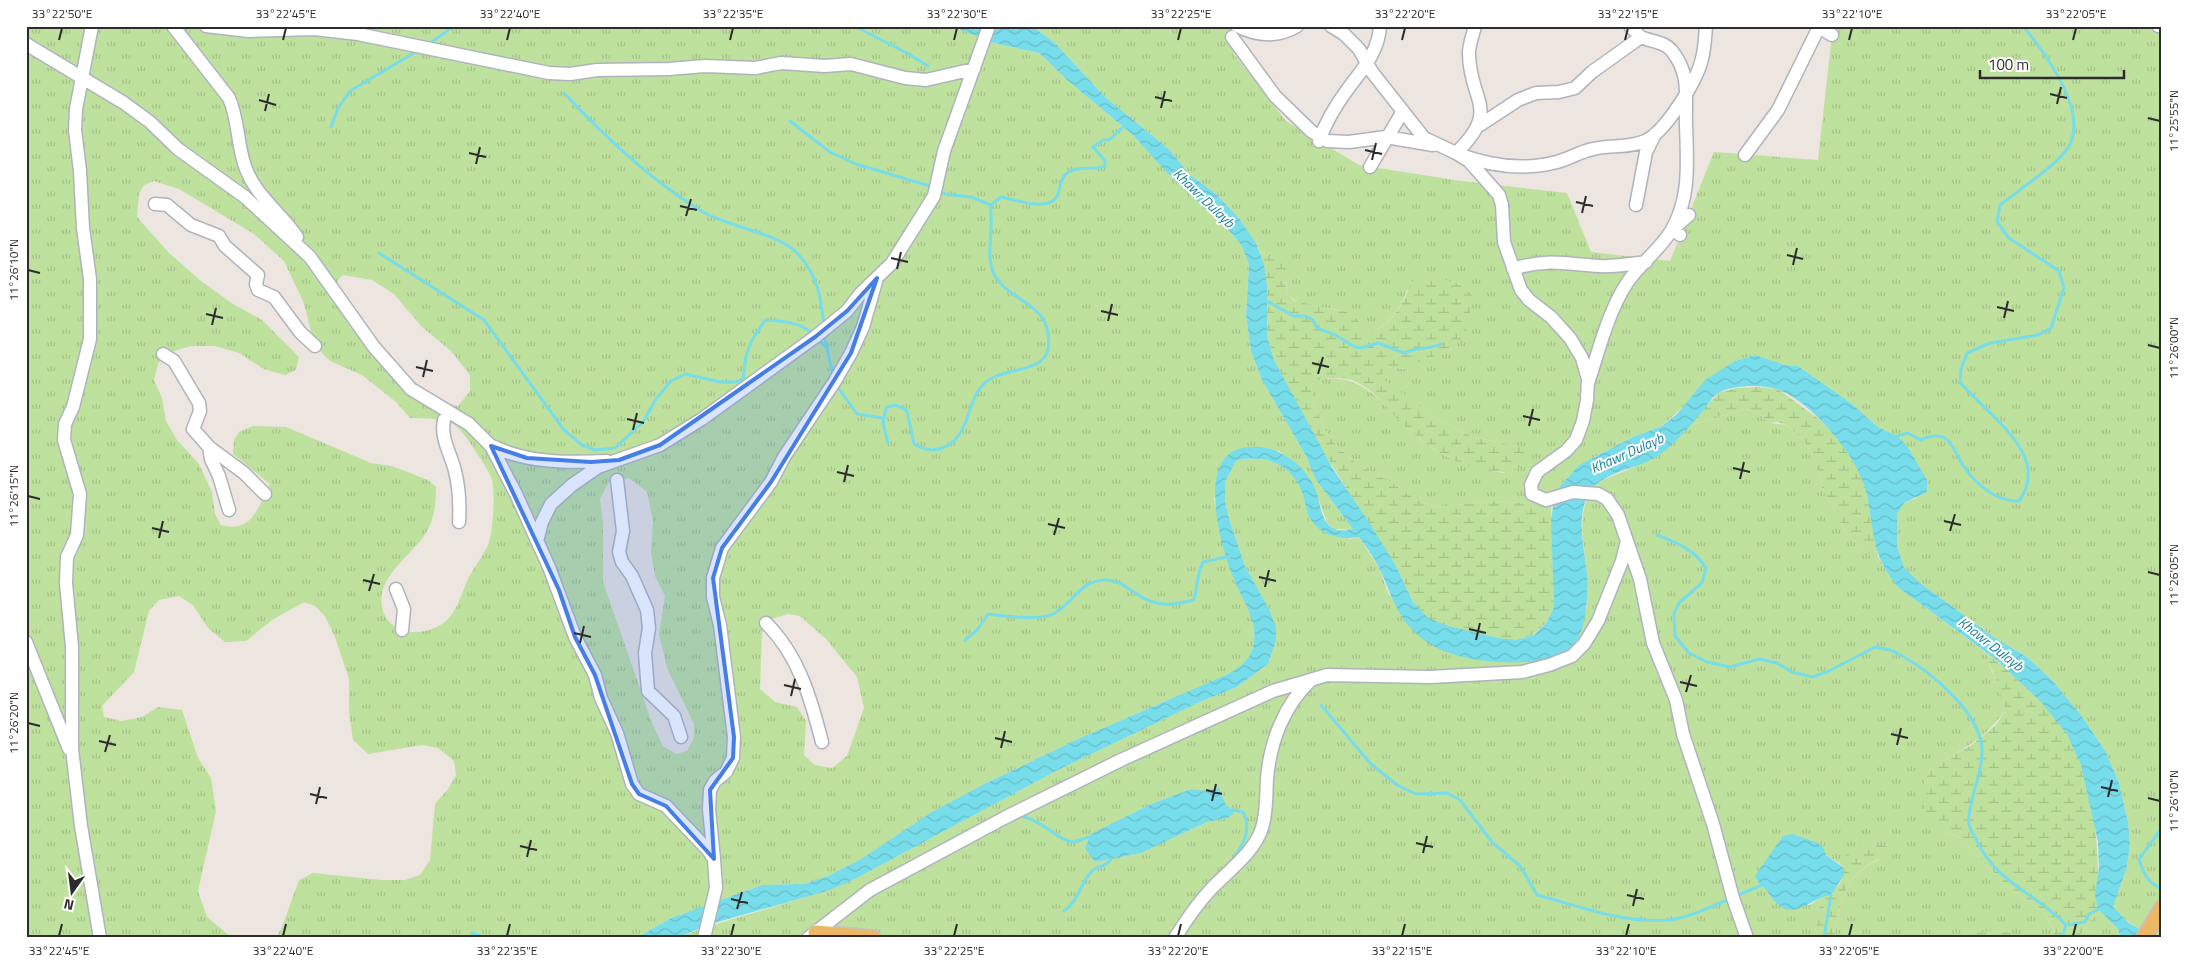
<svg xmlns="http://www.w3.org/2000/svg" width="2188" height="964" font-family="'Titillium Web',sans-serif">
<defs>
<pattern id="grass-tufts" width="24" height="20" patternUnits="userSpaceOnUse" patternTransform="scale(1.25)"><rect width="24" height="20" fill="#bfe19e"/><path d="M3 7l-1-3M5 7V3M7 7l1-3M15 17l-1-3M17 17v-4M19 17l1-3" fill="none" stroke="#a4c188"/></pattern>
<pattern id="wetland-marsh" width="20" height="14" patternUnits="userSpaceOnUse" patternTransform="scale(1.25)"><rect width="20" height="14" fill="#bfe19e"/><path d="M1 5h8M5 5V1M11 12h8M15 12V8" fill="none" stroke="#a4c188"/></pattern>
<pattern id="water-waves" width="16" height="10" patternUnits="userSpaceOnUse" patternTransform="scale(1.25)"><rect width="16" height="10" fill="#77ddea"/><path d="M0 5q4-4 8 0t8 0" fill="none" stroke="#67bec9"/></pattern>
</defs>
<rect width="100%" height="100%" fill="#ede5df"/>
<!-- grass -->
<path fill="url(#grass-tufts)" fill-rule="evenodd" d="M26 26H951L994 43 1039 53 1067 80 1133 135 1171 176 1227 228 1242 246 1249 265 1246 316 1251 351 1262 380 1306 456 1316 480 1354 530 1334 529 1327 523 1314 486 1294 462 1279 451 1230 453 1214 499 1228 562 1252 618 1255 639 1250 657 1245 664 1228 674 1078 739 984 784 930 813 861 859 828 876 804 884 762 885 671 918 636 938H276L282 927 299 880 313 873 381 880H405L420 875 430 860 435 804 448 789 456 775 454 761 438 748 422 745 368 754 353 740 349 713V679L335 637 325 616 315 606 304 602 272 620 246 641 225 642 208 628 193 605 179 596 159 600 149 611 134 672 102 706 104 717 121 721 142 717 158 707 182 710 198 758 211 778 216 811 198 891 207 917 232 938H26ZM154 181 179 189 254 234 284 261 303 301 315 346 330 361 362 375 396 402 410 418C424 419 446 417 457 427 464 432 488 469 491 477 496 488 493 534 488 545 483 556 475 566 469 577 462 591 458 610 446 621 426 638 388 637 382 607 376 575 414 555 427 531 435 517 436 502 436 487L428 480 392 466 371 463 286 427 253 426 239 432 234 440 233 454 270 484C259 506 252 534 221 525L215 514 212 492 199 464 177 440 166 421 162 398 154 380 158 364 164 354 191 346H215L239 353 264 369 285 375 296 370 299 357 262 320 233 304 201 281 169 253 137 217 139 194 144 185ZM343 275 372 280 394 294 421 326 451 351 470 375V391L458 406C416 402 365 320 337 289L338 280ZM629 478 647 492 653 521 651 553 655 576 665 596 659 634 667 668 694 724V738L687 751 676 754 663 746 652 723 603 582V524L600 499 609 482ZM788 614 800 616 826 639 857 677 864 708 847 756 832 768 815 765 804 755 806 721 797 707 775 702 760 689 762 633 768 620Z
M1032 26H1231L1234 54 1286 121 1359 165 1461 181 1567 193 1591 252 1670 261 1714 152 1818 160 1833 26H2162V938C2146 938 2123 919 2113 907L2127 867 2130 844 2128 822 2119 783 2106 752 2081 715 2052 680 2027 657 1992 636 1919 582 1904 567 1897 547V514L1904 503 1917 498 1906 444 1897 436 1878 427 1851 403 1798 366 1785 365 1754 355 1735 361 1723 370 1662 426 1635 436 1579 465 1555 492 1551 506 1531 501 1517 503 1496 501 1435 507 1417 500 1396 485 1357 464 1336 445 1324 428 1313 401 1311 387 1315 381C1368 367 1389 417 1425 443 1449 461 1475 469 1504 473L1521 447 1474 437 1440 421 1383 380 1382 373 1396 368 1408 369 1416 362 1452 349 1460 284 1448 282 1407 290C1400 309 1387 332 1365 331 1339 294 1310 318 1287 294 1287 273 1281 259 1260 252L1256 243 1238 217 1215 193 1189 174 1170 150 1105 97 1055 43Z
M1744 409 1758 412 1769 423 1787 425 1805 442 1817 463 1821 486 1847 535 1883 566 1899 588 1986 653 1992 672 2002 692 2005 710C1990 734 1966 748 1942 761L1940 830 1959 837 2006 885 2043 912 2055 931 2053 938 1977 933 1972 938H1834C1843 898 1839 881 1879 859L1843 858 1839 863 1826 855C1819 837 1800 838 1783 836L1756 880 1765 887 1776 903 1810 905 1821 897 1814 938H676C735 916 797 903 855 879L1056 771 1202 701 1237 687 1268 664 1276 641 1269 609 1245 566 1230 522 1225 501V482L1236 461C1259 455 1285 460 1298 482 1305 493 1306 508 1310 520L1350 539 1359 537 1379 568 1389 595 1567 652 1580 635 1587 607V574L1582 531 1583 513 1587 498 1593 488 1603 480 1632 468 1679 438 1689 426ZM1191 789 1222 794 1228 818 1207 822 1140 853 1095 862 1115 822 1151 804Z
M2101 911 2118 929 2121 938H2078L2092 919Z"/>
<!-- wetland -->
<path fill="url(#wetland-marsh)" d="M1260 252 1284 262 1287 294 1294 301 1346 312 1357 319 1365 331C1393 332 1403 299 1414 279L1433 277 1460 284 1472 295C1471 313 1468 339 1451 349 1436 357 1421 358 1408 369L1396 368 1383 373V379L1440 421 1474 437 1521 447 1527 451 1529 457C1519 473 1508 473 1490 471 1456 466 1425 446 1401 422 1387 409 1375 390 1356 382 1344 376 1328 378 1315 381L1311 387 1313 401 1324 428 1336 445 1357 464 1396 485 1417 500 1435 507 1496 501 1517 503 1531 501 1551 506 1554 607 1547 622 1533 635 1516 640 1498 638 1448 626 1428 618 1413 602 1396 566 1317 442 1274 360 1267 336V286Z
M1758 387 1778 389 1820 420 1839 440 1862 476 1867 495 1878 556 1883 566 1847 535 1821 486 1817 463 1805 442 1787 425 1777 422 1769 423 1758 412 1744 409 1689 426 1718 393 1736 388Z
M1986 653C2015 674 2048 703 2067 733 2097 779 2099 856 2098 908L2101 911 2092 919 2078 938H2053L2055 931 2043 912 2006 885 1959 837 1940 830 1925 813 1921 791 1929 772 1942 761 1970 746 1997 724 2005 710C2002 690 1992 673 1986 653Z
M1866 844 1888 846 1887 853C1880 858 1874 861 1867 866 1839 885 1841 908 1834 938H1814L1821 897C1834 891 1844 884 1844 868L1839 863C1846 853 1855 849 1866 844Z
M1996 930 2029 938H1972L1977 933Z"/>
<!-- water -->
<path fill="url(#water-waves)" d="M951 26H1032L1055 43 1105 97 1170 150 1189 174 1215 193 1238 217 1256 243 1264 264 1267 286V336L1274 360 1333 469 1371 525 1396 566 1413 602 1428 618 1448 626 1498 638 1516 640 1534 635 1547 622 1554 607 1551 521 1555 492 1579 465 1635 436 1662 426 1677 414 1705 380 1735 361 1755 355 1785 365 1798 366 1851 403 1878 427 1897 436 1906 444 1927 480V492L1904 503 1897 514V547L1904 567 1919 582 1992 636 2027 657 2052 680 2081 715 2106 752 2119 783 2128 822 2130 844 2127 867 2113 907 2129 923 2154 938H2121L2118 929 2098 909 2095 895 2099 867 2098 842 2081 765 2067 734 2041 702 1999 662 1899 588C1871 555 1875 535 1867 495 1861 460 1812 402 1779 390 1763 384 1735 385 1720 392 1713 395 1707 406 1702 412 1689 427 1674 446 1656 457 1635 470 1598 472 1587 497 1576 522 1585 549 1587 574 1588 594 1587 614 1581 632 1573 655 1551 661 1529 662 1484 664 1429 659 1402 617 1392 601 1387 584 1379 568 1374 557 1366 547 1359 537 1342 540 1321 536 1311 520 1306 513 1306 503 1303 495 1294 465 1265 453 1236 461L1225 482V501L1230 522 1245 566 1269 609 1276 627V641L1268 664 1237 687 1202 701 1056 771 855 879 827 891 714 923 676 938H636L671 918 762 885 804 884 828 876 861 859 930 813 984 784 1078 739 1228 674C1243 665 1252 659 1254 640 1257 618 1240 596 1233 577 1221 548 1195 456 1243 448 1272 442 1301 460 1314 486 1321 499 1319 523 1335 529 1340 532 1347 530 1353 529L1316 480 1306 456 1262 380 1251 351 1246 316 1249 265 1242 246 1227 228 1170 176 1133 135 1067 80 1039 53 994 43Z
M1219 788 1226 805 1233 810V814L1228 818 1207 822 1141 853 1095 862 1085 848 1091 834 1151 804 1191 789 1206 791Z
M1792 834 1816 842 1823 847 1826 855 1844 868V875L1831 895C1805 899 1791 929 1767 891 1763 885 1757 883 1755 876L1783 836Z"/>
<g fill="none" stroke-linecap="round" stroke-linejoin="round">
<!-- stream -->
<path stroke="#77ddea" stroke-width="3" d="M854 26 907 53 928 66
M429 44 454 26
M564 93C605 137 651 181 703 212 729 227 778 233 797 253 818 275 821 298 824 326
M790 121 830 152 856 164 933 187
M331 127 338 108 350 91 417 51
M939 190 945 194 971 197 991 205
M379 253 484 320 564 430 582 445 595 450 615 448 643 422 656 399 671 381 685 374 720 382H736L743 379 746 356 752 340 765 320C783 321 800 322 813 334
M1265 300 1294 316H1305L1313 320 1317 328C1323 331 1329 332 1335 335 1358 347 1350 352 1378 343L1404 353C1415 347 1429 350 1441 344
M824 335 833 375
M817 339 826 347
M837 386 857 414 883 418
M1894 437 1908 433 1920 440C1927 437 1935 434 1943 437 1952 441 1956 454 1961 462 1973 482 1995 502 2019 501 2053 454 1985 414 1960 382L1961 369 1967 353 1990 343 2038 335 2051 328 2064 288 2059 271 2009 238 1997 222 2000 205C2016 192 2065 160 2071 142 2085 106 2045 53 2023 26
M888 443 883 423 886 408C894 403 900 406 907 411L914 444C921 448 931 451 939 449 976 439 962 391 994 377 1017 366 1055 373 1048 333 1044 304 1011 300 997 279 986 264 991 244 991 227 992 219 990 212 991 205L1001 197C1014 199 1051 214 1058 194 1060 187 1061 177 1067 173 1079 165 1094 171 1105 166V161L1093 147 1103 140H1109L1125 125
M1657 535C1677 543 1694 549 1706 568L1702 583 1679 603 1674 614 1675 636 1689 653 1707 662 1730 667 1759 659 1777 663 1792 672 1812 677 1829 671 1875 647C1882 649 1890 649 1897 653 1929 670 1984 714 1982 754 1982 775 1966 808 1969 825 1970 829 1974 835 1976 839 1996 883 2034 892 2066 925
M965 640 977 630 988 614C1005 616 1038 621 1053 614 1075 602 1079 581 1105 580 1123 579 1136 598 1153 602 1167 607 1180 603 1194 600 1198 585 1196 576 1203 562L1231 556
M1321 705 1370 763 1397 785 1416 794 1447 793 1460 800 1492 842 1521 867 1537 895C1580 906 1623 924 1668 920 1690 918 1711 906 1730 899
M1024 817C1044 821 1059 842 1074 842 1079 841 1085 838 1090 837
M2162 828 2139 859C2143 873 2148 883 2162 889
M1231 862C1242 846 1253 831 1243 812L1233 810
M1736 896 1762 885
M1064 911C1078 902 1080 884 1092 871 1098 865 1107 867 1111 859
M472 933 484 938
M1824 938 1831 895
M2062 938 2066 925 2085 922 2089 914 2101 908"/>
<defs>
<path id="minor" d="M92 26 76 109 75 130 80 171 83 228 90 279V339L73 407 65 424 64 440 80 494 77 535 67 557 66 583 72 647V749L81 826 100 938
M173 26 229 98C239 120 237 147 246 169 256 196 282 214 297 237
M206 26 249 31 314 29 358 34 549 73 570 74 597 70 669 69 705 66 755 68 781 63 825 66 851 64 905 78 926 80 974 69
M1237 26C1257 36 1277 38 1297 26
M1331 26 1344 34 1359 49 1372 72 1424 138 1456 153 1469 161 1499 195 1502 205 1504 242 1521 290 1529 300 1551 317 1570 338 1582 358 1588 379 1587 400 1583 421 1576 440 1566 451 1537 472 1531 485 1532 494 1546 500 1573 492 1598 494 1607 499 1618 515 1640 579 1653 643 1676 700 1683 734 1713 824 1733 898 1747 938
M1475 26C1473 35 1469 44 1469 53 1469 101 1502 109 1456 153 1489 166 1523 171 1557 162 1568 159 1578 153 1589 150 1608 144 1627 149 1645 141 1664 133 1690 90 1698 71 1704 57 1705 41 1706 26
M1817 26 1832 35
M2158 26 2162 27
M1232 37 1275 96 1311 131 1327 141 1349 142 1386 137 1433 145
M26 44 124 103 150 122 178 149 245 197 310 257 374 347 411 389 469 424 491 446 516 494 549 567 575 637 595 675 601 698 617 733 632 784 639 794 666 806 708 850 714 859 716 888 704 938
M1480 125 1518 100 1536 93 1559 92 1575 88 1592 72 1641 37
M1319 141C1325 124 1336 105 1347 90 1361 71 1379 52 1380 26
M1745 155 1778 110 1819 27
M1370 167 1403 111
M155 204 167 205 191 225 219 236 225 246 258 275 256 284 258 290 274 297 300 332 315 346
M1636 205 1646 152 1655 134
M1680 235 1672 230 1689 215
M1513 269C1547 258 1565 264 1599 266 1614 267 1631 264 1646 262
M163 354 174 361 199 403 200 411 193 429 209 447 211 459 219 476 229 510
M1588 383C1599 350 1608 312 1627 283 1639 264 1659 251 1671 231 1691 198 1687 161 1686 124 1685 96 1691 75 1672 51 1664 41 1651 42 1641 37 1637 34 1633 29 1630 26
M444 420C440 438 451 454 455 471 459 487 460 505 459 522
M492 446C527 463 568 463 607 461
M209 447 244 473 265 494
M617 480 623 531 619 552 622 562 632 576 647 610 649 628 645 653 648 691 674 716 681 737
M537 541 542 522 551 504 572 485 598 467 660 445 702 419 815 337 847 311 861 293 892 263 934 196 944 151 989 26
M396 589 404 609 402 630
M766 623C799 656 811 699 822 742
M26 642 69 749
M714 859 709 809 710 790 715 781 726 772 733 758 734 737 720 625 713 597V578L722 548 771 482 784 457 835 381 851 353 863 327 877 278
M808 938 870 890 1006 817 1121 760 1273 691 1327 675 1430 677 1522 672 1549 665 1572 656 1584 644 1598 621 1622 561 1627 541
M1175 938C1186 920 1197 904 1211 889 1228 871 1254 853 1262 828 1267 812 1266 795 1267 779 1270 742 1284 705 1311 680"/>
<path id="major" d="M816 933 873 938
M2144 938 2162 908"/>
</defs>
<!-- minor casing -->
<use href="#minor" stroke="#afb4bc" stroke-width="15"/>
<!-- major casing -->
<use href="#major" stroke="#c4c4c4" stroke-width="18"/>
<!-- minor -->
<use href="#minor" stroke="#fff" stroke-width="12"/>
<!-- major -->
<use href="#major" stroke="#ecb865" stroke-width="15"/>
</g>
<!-- marked area -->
<path fill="#457de9" fill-opacity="0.2" stroke="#457de9" stroke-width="4" stroke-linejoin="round" d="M877 278 851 353 771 482 722 548 713 578 734 737 733 758 710 790 714 859 666 806 639 794 632 784 595 675 575 637 559 590 491 446 527 458 591 462 619 460 660 445 815 337 847 311Z"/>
<!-- ticks -->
<path fill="none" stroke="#2c2c2c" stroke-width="2" d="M59 40 62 28M283 40 286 28M507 40 510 28M730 40 733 28M954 40 957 28M1178 40 1181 28M1402 40 1405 28M1625 40 1628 28M1849 40 1852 28M2073 40 2076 28M2050 94 2067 98M1155 97 1172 101M259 100 276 105M2057 104 2061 87M1161 108 1165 91M265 111 269 94M2148 118 2160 121M1365 150 1382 154M469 153 486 157M1372 160 1376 143M476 164 480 147M1576 202 1593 206M680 206 697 210M1582 213 1586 196M686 216 691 199M1787 255 1803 259M891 258 908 262M1793 265 1797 248M897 269 901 252M28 270 40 273M1997 307 2014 311M1101 311 1118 315M206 314 223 318M2004 318 2008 301M1108 321 1112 304M212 325 216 308M2148 345 2160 348M1312 363 1329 367M416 367 433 371M1318 374 1323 357M423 377 427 360M1523 416 1540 420M627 419 644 423M1529 426 1533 409M633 430 637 413M1733 468 1750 472M837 472 854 476M1740 479 1744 462M844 482 848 465M28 496 40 499M1944 521 1961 525M1048 524 1065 528M152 528 169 532M1950 531 1955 514M1054 535 1059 518M159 538 163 521M2148 572 2160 575M1259 577 1276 581M363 580 380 584M1265 587 1269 570M369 591 374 574M1469 629 1486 633M574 633 591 637M1476 640 1480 623M580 643 584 626M1680 682 1697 686M784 685 801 689M1686 692 1691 675M791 696 795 679M28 723 40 726M1891 734 1908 738M995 738 1012 742M99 741 116 745M1897 745 1901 728M1001 748 1005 731M105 752 110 735M2101 787 2118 791M1206 790 1222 794M310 794 327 798M2108 797 2112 780M2148 798 2160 801M1212 801 1216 784M316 804 320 787M1416 843 1433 847M520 846 537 850M1423 853 1427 836M527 857 531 840M1627 895 1644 899M731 899 748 903M1633 906 1637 889M737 909 742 892M59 936 62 924M283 936 286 924M507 936 510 924M731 936 734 924M954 936 957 924M1178 936 1181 924M1402 936 1405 924M1626 936 1629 924M1849 936 1852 924M2073 936 2076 924"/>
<g text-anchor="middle" stroke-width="4" stroke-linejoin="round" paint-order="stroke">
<!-- water labels -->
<g font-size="14" font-style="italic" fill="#137f99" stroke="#fff">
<text transform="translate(1204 198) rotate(44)" y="5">Khawr Dulayb</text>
<text transform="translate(1627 453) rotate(-24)" y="5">Khawr Dulayb</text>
<text transform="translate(1991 644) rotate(38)" y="5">Khawr Dulayb</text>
</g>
</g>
<!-- border -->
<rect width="2188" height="964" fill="none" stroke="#ffffff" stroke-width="55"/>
<!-- north arrow -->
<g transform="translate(72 892) rotate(194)" stroke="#ffffff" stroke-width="4" paint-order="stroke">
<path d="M0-4L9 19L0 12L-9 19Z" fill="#2c2c2c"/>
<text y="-8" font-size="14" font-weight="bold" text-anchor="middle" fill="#2c2c2c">N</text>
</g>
<!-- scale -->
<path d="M1980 70v8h144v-8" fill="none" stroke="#2c2c2c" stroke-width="2.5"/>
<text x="1988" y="70" font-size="15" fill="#2c2c2c" stroke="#ffffff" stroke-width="4" paint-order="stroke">100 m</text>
<rect x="28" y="28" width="2132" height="908" fill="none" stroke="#2c2c2c" stroke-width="2"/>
<g font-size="12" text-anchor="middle" fill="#2c2c2c">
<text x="62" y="18">33°22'50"E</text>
<text x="286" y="18">33°22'45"E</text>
<text x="510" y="18">33°22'40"E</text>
<text x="733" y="18">33°22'35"E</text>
<text x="957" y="18">33°22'30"E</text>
<text x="1181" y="18">33°22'25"E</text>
<text x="1405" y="18">33°22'20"E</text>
<text x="1628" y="18">33°22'15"E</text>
<text x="1852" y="18">33°22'10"E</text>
<text x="2076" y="18">33°22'05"E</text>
<text transform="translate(2174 121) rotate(-90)" y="4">11°25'55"N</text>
<text transform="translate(14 270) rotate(-90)" y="4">11°26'10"N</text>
<text transform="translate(2174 348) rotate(-90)" y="4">11°26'00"N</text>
<text transform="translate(14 496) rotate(-90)" y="4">11°26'15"N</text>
<text transform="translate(2174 575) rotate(-90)" y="4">11°26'05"N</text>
<text transform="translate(14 723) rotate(-90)" y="4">11°26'20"N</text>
<text transform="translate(2174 801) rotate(-90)" y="4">11°26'10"N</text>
<text x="59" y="955">33°22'45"E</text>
<text x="283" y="955">33°22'40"E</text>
<text x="507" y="955">33°22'35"E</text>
<text x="731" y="955">33°22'30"E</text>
<text x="954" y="955">33°22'25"E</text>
<text x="1178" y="955">33°22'20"E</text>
<text x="1402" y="955">33°22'15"E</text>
<text x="1626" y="955">33°22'10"E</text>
<text x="1849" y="955">33°22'05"E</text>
<text x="2073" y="955">33°22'00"E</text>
</g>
</svg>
